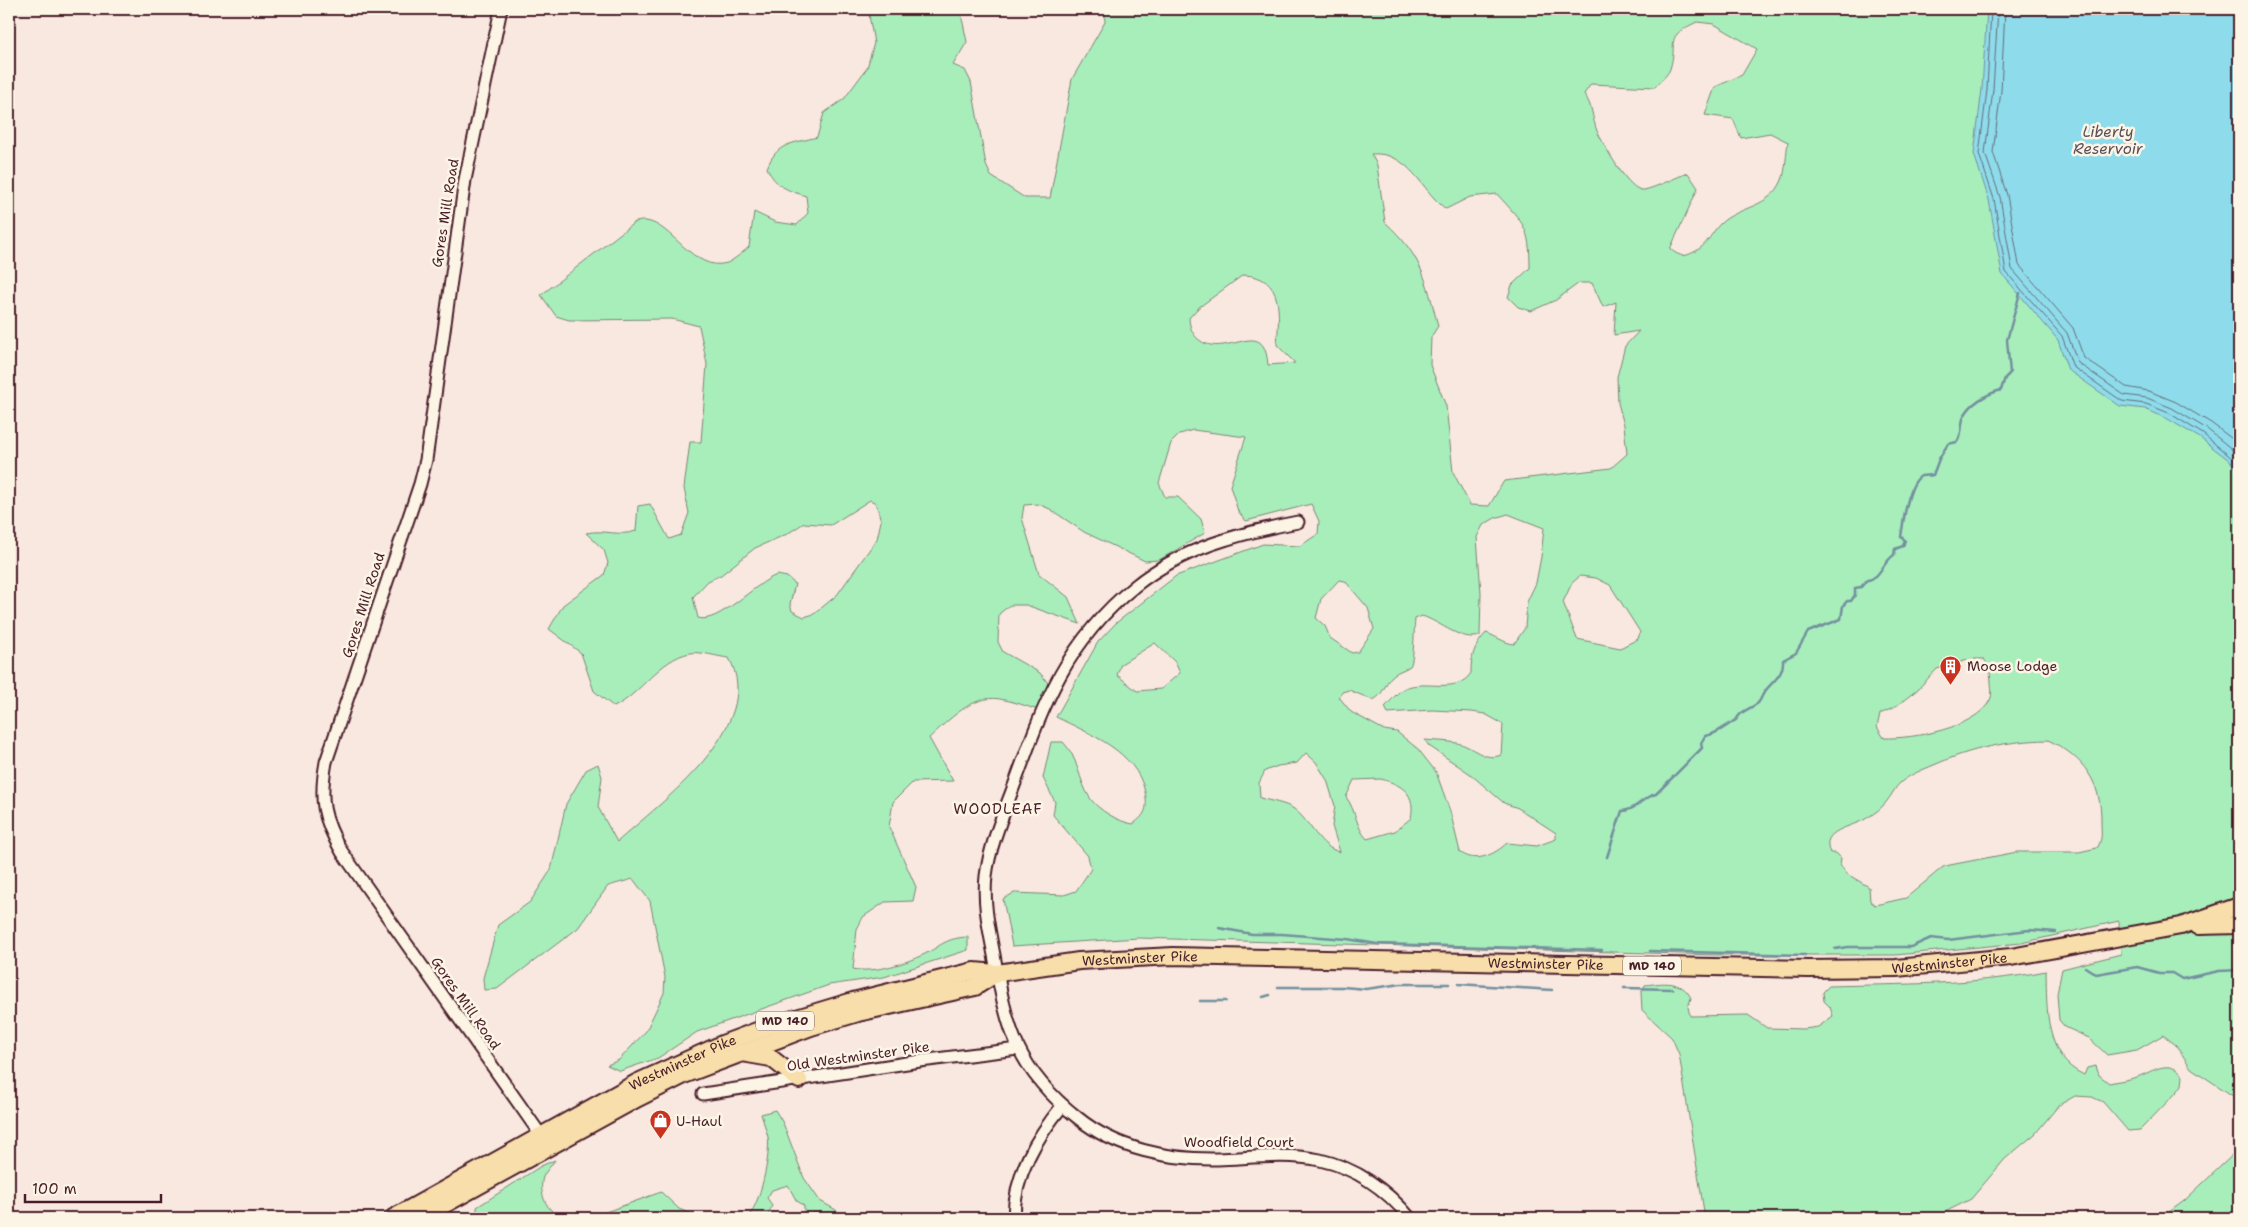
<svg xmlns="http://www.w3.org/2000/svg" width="2248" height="1227" font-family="'Shantell Sans',sans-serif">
<rect width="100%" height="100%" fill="#f9e8e0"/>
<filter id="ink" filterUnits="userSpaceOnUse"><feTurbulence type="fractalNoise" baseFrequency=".02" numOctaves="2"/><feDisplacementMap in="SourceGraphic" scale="10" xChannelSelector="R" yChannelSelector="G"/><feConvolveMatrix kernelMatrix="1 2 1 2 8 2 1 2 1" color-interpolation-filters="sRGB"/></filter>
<g filter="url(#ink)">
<!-- green -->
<path fill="#a8eebb" stroke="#798673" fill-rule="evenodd" d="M868 9H960L967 42 953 65 965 70 971 82 986 165 991 176 1025 198H1050L1072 79 1105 22 1104 9H2239V1100L2191 1068 2176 1045 2163 1035 2137 1050 2107 1055 2089 1038 2065 1027 2059 1020 2057 994 2062 969 2121 954 2119 921 2021 943 1895 955H1715L1138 938 1012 946 1003 899 1014 893 1064 895 1076 891 1091 869 1088 856 1053 815 1055 802 1043 778 1051 742H1063C1079 758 1078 780 1090 798 1098 810 1119 822 1133 824 1146 815 1148 808 1145 792 1136 751 1090 734 1056 717L1098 642 1116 623 1176 576 1263 544 1300 546 1318 534 1319 521 1311 504 1246 521 1238 511 1230 486 1246 437 1193 430 1180 434 1171 443 1159 483 1165 497H1178L1201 519 1205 533 1159 560 1145 561 1084 532 1050 509 1038 504 1024 505 1022 518 1039 574 1068 597 1080 624 1026 605H1010L999 614 998 642 1003 652 1040 673 1048 683 1038 710C1026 706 1013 701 1000 699 972 694 948 721 929 738L953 781 913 782 893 802 889 827 916 887 913 901 885 902 863 917 857 929 853 969C872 973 900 965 918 957 939 949 942 938 968 937V950L884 977 829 985 697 1032 658 1058 620 1071 607 1065 619 1060 646 1031 664 993 665 977 650 901 633 879 608 886 578 928 497 989 484 990 483 978 498 925 530 902 551 870 566 804 586 770 598 764 602 777 598 807 617 842C660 803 767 726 729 658 718 657 701 651 690 653 659 659 641 694 614 707L594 691 581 653 549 629 563 605 604 575 608 563 604 550 586 533C604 529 619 537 636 531L638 506 650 504 669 539 681 535 689 513 684 488 690 442H701L707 364 699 326 672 319 569 320 556 316 541 295 635 222C638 222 643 220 646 221 672 224 694 273 727 263 734 260 743 252 749 247L754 212 775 222 797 225 808 213 806 196C787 190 776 187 767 168 777 142 792 144 817 137L824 113 844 99 867 68 874 43ZM1697 22 1714 24 1757 49 1742 75 1715 87 1705 115 1733 119 1741 138 1770 133 1788 142C1786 154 1786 170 1782 180 1771 208 1738 206 1720 224 1708 237 1707 248 1687 255 1681 257 1675 253 1670 249L1698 188 1688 173C1676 177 1655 188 1644 190 1629 193 1603 143 1597 131 1592 118 1593 106 1584 94L1591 84 1655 87C1659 82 1668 75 1670 69 1679 40 1662 38 1697 22ZM1371 154C1410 151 1421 191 1446 209L1470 197 1497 194C1524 224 1530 227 1530 268L1512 285 1508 297 1518 307 1531 311 1556 300 1579 283H1592L1603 307 1616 302 1614 335 1639 331 1625 346 1617 377 1618 403 1624 425 1627 454 1611 468 1504 481 1489 506 1470 505 1453 472 1446 406 1430 365 1431 337 1438 326C1426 279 1422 256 1385 222L1377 165ZM1243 275C1285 276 1279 315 1277 345L1295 363 1268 365C1265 328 1247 342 1223 345 1203 348 1190 337 1189 318L1198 308ZM870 500 876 503 881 521 877 539 837 595 814 614 804 617 792 611 790 604 795 584 787 577 777 575C756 582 718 625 698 618L693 597 708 581 721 575 755 548 787 534 804 523 831 525ZM1508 514 1544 528 1541 557 1536 583 1527 602 1525 628 1514 644C1504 643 1496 636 1486 633 1474 646 1471 656 1471 673 1457 695 1426 679 1405 688 1398 691 1391 701 1385 707L1388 713 1432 710 1472 712 1485 714 1503 724 1501 755C1484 762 1473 746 1457 743 1447 741 1435 741 1425 740L1429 746 1469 773 1504 803 1518 808 1556 833V839L1537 846 1507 843C1494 855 1475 864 1460 852L1450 811 1436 772 1418 749 1403 737 1397 732 1384 730 1351 712 1339 697 1342 692 1349 690 1373 700C1384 695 1384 684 1392 676 1397 671 1405 670 1410 666 1414 662 1414 628 1415 619L1422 616C1441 622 1461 642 1480 636L1481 593 1477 537 1483 525 1495 518ZM1580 576 1596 578 1610 585 1640 632 1638 639 1620 648 1577 639 1563 602 1572 583ZM1339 580 1345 581 1368 608 1374 629 1358 652 1352 653 1330 638 1325 626 1316 618 1321 599ZM1155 643 1175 662 1180 673 1161 689 1137 691 1117 675 1121 664ZM1971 659H1984C1990 667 1990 672 1991 681 1991 687 1993 695 1990 700 1977 728 1912 739 1884 738L1877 727 1880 714 1895 707 1917 690 1937 669ZM2048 740C2083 756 2102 783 2101 822 2101 831 2103 840 2097 848L2079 852H2017L1950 865 1943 867 1906 898 1875 905 1870 901 1869 887 1847 874 1840 865 1841 858 1836 853H1830C1819 829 1852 828 1867 818 1875 813 1882 808 1887 801 1892 795 1895 787 1901 782 1911 774 1922 770 1934 765 1972 748 2008 741 2048 740ZM1306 753 1316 762 1327 780 1335 806 1332 826 1340 852C1320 848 1310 821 1294 809 1285 803 1270 801 1260 798L1259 783 1265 771 1278 766 1297 763ZM1381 779C1403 785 1416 794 1411 818L1395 831 1367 839C1356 828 1356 810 1346 797L1354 780Z
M2046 971C2047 1008 2044 1057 2084 1075L2087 1068 2096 1066 2099 1075 2109 1083C2118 1081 2128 1080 2137 1077 2154 1071 2169 1058 2183 1076L2182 1085 2177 1092 2140 1130 2128 1131 2103 1102 2092 1097 2075 1096 2059 1105 2035 1134 2005 1159 1971 1199 1933 1218H1705L1679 1054 1672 1038 1642 1010 1641 993 1645 985C1662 983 1682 979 1691 998L1688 1007 1690 1016 1748 1015 1767 1028 1804 1029 1818 1027 1833 1016 1830 1007 1824 1001 1823 992 1829 986C1901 984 1975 985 2046 971Z
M775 1110 783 1123 804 1178 820 1201 836 1210 841 1218H826L821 1212 812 1213 811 1218H808L804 1215V1206L796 1200 788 1185 772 1190 767 1198 772 1205 767 1218H747C760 1205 771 1155 768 1137 766 1129 763 1121 761 1114Z
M2239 1149V1218H2161L2184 1201Z
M555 1160C551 1166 545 1172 543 1177 538 1194 547 1211 562 1218H477V1207L541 1166Z
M661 1192 679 1209 701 1218H589Z"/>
<!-- water -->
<path fill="#8edceb" stroke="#73909e" d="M1987 9H2239V471L2229 460 2200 438 2166 418 2145 409 2120 406 2068 370 2058 340 2002 274 1989 200 1974 154 1982 89Z"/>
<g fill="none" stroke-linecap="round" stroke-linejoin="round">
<!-- shore -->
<path stroke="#656b78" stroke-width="1" d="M1991 9 1987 90 1979 154 1994 199 2006 272 2062 336 2073 367 2122 401 2146 404 2169 413 2203 434 2239 464
M1998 9 1993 90 1985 153 2000 197 2012 269 2067 333 2078 363 2124 395 2147 398 2172 408 2207 429 2239 455
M2005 9 2001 91 1993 152 2007 195 2019 265 2073 328 2084 358 2126 387 2149 391 2176 402 2211 423 2239 444"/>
<!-- stream -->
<path stroke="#73909e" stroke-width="2.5" d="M1607 857 1622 811C1635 811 1643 797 1656 794L1702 748 1701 743 1705 736C1718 734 1725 726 1736 720 1741 710 1749 710 1758 703 1762 699 1761 695 1766 690 1774 680 1784 675 1783 660L1796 653 1808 632 1841 619 1843 606 1847 601H1851L1855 595V588L1861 587 1867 580C1879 580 1883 562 1894 555L1895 549 1903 546 1905 540 1901 537C1903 523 1908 483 1921 476 1924 475 1929 476 1933 475L1939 459 1948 444 1957 442C1964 429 1960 430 1963 419 1968 404 1987 394 2001 390L2005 378 2010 373 2007 340 2020 293
M1219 928 1252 934H1282L1347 939 1377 944 1602 950
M1835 949 1847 947H1911L1931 938 1948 940 2029 930 2056 932
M1650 951 1805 955
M2085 967 2096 974 2137 967 2159 973H2172L2182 979 2219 971 2239 970
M1458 984 1552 990
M1278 987H1343L1366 989 1401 984H1449
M1624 988 1673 989
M1263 997 1270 995
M1200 1001H1226"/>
<defs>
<path id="minor" d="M501 9 465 180 426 460 420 484 326 762C319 800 323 819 342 852L545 1141
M1298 522C1240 533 1182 548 1135 586 1066 642 1044 703 1015 783 1004 813 990 844 986 876 983 903 989 929 994 955 1007 1029 1016 1069 1078 1118 1116 1149 1169 1160 1218 1159 1251 1158 1287 1153 1320 1160 1356 1168 1387 1190 1410 1218
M703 1094 920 1061 1018 1049
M1014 1218C1014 1175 1036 1138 1063 1105"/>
<g id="highway">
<path d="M2198 926 2239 925"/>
<path d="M742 1053 771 1058 799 1080"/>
<path id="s1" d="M393 1218 638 1082 722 1044 770 1026 853 1001 974 971 997 973 1079 961 1173 956 1808 969 1896 968 2011 957 2181 926 2239 906"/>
<path d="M420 1218 638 1098 684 1075 811 1027 858 1013 975 987 997 973"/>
</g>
</defs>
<!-- minor casing -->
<use href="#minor" stroke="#4a1f2b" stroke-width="15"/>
<!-- highway casing -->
<use href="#highway" stroke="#4a1f2b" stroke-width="20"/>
<!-- minor -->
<use href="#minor" stroke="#fcf5e5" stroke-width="11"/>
<!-- highway -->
<use href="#highway" stroke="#f8deab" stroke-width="16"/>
</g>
</g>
<!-- icons -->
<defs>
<symbol id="building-pin" viewBox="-11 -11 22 30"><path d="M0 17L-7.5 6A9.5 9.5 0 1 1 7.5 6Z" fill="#c8321e" stroke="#fcf5e5"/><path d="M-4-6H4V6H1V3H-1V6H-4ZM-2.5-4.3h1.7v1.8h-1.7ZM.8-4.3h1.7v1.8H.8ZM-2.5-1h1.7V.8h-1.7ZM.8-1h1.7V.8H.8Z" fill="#fff"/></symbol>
<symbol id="shop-pin" viewBox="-11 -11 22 30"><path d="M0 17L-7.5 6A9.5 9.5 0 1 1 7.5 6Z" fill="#c8321e" stroke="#fcf5e5"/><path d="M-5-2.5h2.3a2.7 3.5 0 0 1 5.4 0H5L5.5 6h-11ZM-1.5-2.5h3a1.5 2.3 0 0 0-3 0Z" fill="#fff"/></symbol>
</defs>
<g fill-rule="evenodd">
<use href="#building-pin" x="1938" y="654" width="25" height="34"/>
<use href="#shop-pin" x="648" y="1108" width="25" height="34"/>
</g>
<g text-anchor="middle" stroke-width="5" stroke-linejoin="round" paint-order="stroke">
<!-- shield labels -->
<g fill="#fcf5e5" stroke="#7f5f63" stroke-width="1">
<rect x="1623" y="956.5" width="58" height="19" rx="4"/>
<rect x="756" y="1011.5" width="58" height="19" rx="4"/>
</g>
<g font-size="12" font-weight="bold" fill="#4a1f2b">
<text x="1652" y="970">MD 140</text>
<text x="785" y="1025">MD 140</text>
</g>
<!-- street labels -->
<g font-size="14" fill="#4a1f2b" stroke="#fcf5e5">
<text transform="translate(445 213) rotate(-81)" y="5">Gores Mill Road</text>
<text transform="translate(363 605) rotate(-72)" y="5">Gores Mill Road</text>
<text dy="5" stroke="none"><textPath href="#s1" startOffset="802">Westminster Pike</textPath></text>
<text dy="5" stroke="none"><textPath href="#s1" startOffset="1612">Westminster Pike</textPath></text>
<text dy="5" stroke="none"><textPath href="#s1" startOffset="1208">Westminster Pike</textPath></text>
<text transform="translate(466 1003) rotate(55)" y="5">Gores Mill Road</text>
<text transform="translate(858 1056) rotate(-8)" y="5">Old Westminster Pike</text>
<text dy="5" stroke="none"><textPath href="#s1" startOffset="329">Westminster Pike</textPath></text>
<text x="1239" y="1147">Woodfield Court</text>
</g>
<!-- poi labels -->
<g font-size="14" fill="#4a1f2b" stroke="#fcf5e5" text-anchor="start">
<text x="1967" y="671">Moose Lodge</text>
<text x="676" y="1126">U-Haul</text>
</g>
<!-- water labels -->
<g font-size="15" font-style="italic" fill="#5b4e5b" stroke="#fcf5e5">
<text x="2108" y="137">Liberty<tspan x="2108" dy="17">Reservoir</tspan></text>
</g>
<!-- neighbourhood labels -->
<g font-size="15" letter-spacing="1" fill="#4a1f2b" stroke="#fcf5e5">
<text x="998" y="814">WOODLEAF</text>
</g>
</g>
<!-- margin -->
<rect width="2248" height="1227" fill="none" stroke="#fcf5e5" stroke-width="30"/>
<rect x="15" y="15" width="2218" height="1197" fill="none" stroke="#4a1f2b" stroke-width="2" filter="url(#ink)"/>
<!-- scale -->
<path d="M25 1194v8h136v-8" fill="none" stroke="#4a1f2b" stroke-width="2.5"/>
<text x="32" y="1194" font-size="15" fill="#4a1f2b" stroke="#fcf5e5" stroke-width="4" paint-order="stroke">100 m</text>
</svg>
